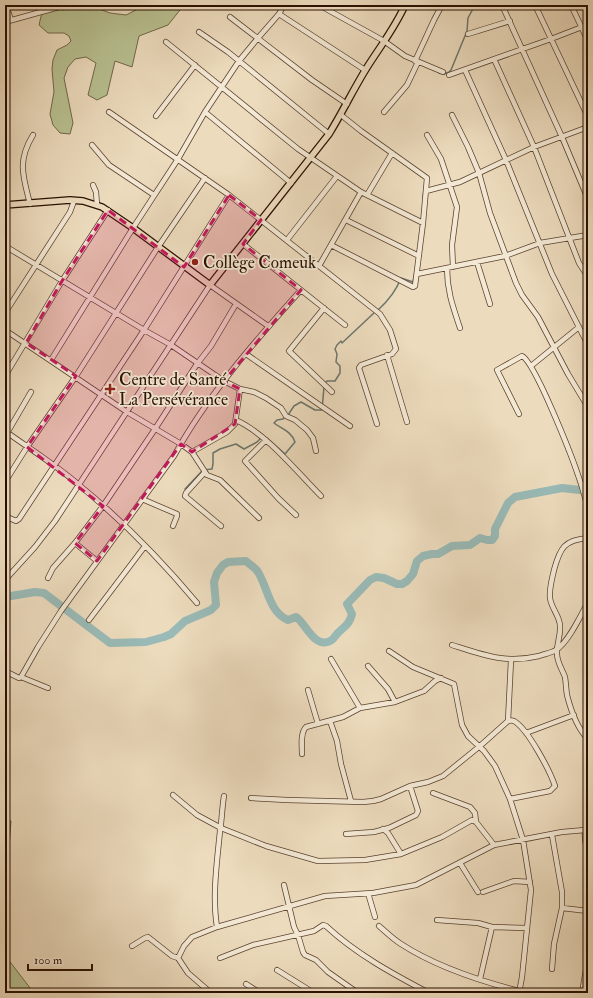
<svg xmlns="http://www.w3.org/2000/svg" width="593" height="998" font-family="'IM FELL Double Pica',serif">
<rect width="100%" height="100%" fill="#ecdbbd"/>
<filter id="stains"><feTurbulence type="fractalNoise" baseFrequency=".005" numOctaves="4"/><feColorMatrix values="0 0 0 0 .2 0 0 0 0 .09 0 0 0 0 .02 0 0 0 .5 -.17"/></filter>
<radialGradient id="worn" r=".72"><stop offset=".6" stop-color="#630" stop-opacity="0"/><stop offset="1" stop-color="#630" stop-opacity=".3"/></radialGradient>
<!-- green -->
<path fill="#b8c091" stroke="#706848" d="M45 5H60L62 10 89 5 110 13 126 15 136 10 138 5H184L168 25 139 36 132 67 115 61 107 95 97 100 88 95 96 63 86 57 75 59 68 67 64 78 73 123 70 134 60 133 53 125 50 114 54 92 52 69 53 60 57 50 67 45 71 41 69 36 64 33H48L39 25 43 8Z
M5 817 11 821 6 888 7 958 34 993H5Z"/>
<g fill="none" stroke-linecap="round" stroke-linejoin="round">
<!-- stream -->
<path stroke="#6c766d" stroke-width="1.5" d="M439 73 444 74 449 72 451 70 467 31 468 18 475 5
M423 199 424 189
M378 310C388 301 396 291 401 278L413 282 414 276
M325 383 327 381H335L340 373V366L336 362 337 354 335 349 337 345 341 341 342 343 375 312
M288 415 294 406 301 402 315 410H322L324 387
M267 438 285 454 295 442C292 432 282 429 274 423L277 420 283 419 285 416
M185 489 203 470 212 469 213 464V453L220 449 236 444 244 449 257 442 261 438"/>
<!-- river -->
<path stroke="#99bab6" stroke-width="8" d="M5 597 35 592 44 593 110 643 146 642 164 637 171 634 185 621 211 610 216 605 214 582 217 573 223 565 228 562 246 561C250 565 256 568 258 572 268 588 269 612 288 620L296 617C305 622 314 649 330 641 333 640 335 636 337 634 344 626 349 626 352 614L347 604 370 580 376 577 384 578 397 584H402L407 581 413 574 417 561 423 556 432 554H438L452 546 470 545 480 538 487 540H492L495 536V529L508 503 515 497 562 488 588 491"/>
<defs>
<path id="minor" d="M6 5 11 20
M319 5 384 41 405 56 443 72
M502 5 562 137 588 199
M535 5 588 117
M571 5 588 41
M279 14 365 70
M230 17 312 80 347 104
M5 22 66 5
M199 32 228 52 329 134
M468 34 510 21
M166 42 298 149 361 192 423 223
M494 59 534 147 579 263 588 277
M415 61 434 20 442 5
M465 70 506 160 552 274 588 345
M449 75 551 39 582 27
M109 112 229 195 380 314 390 330 396 349 392 354 361 365 359 368 377 424
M205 112 291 183
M384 112 407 85 418 62
M452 115 468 147 479 173 490 213 516 283 522 295 538 317 568 374 588 407
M156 116 195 65
M427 135 441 159 457 207 452 245 453 267
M92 145 109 165 154 195
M93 185 96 192 97 205
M426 191 460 182 534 147 588 127
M367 195 392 153
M30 204C23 176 17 161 33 135
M346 220 419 256
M287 240 337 176
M243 244 345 325
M331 245 413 287 415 286 423 223 427 178 361 131 341 115
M5 246 144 330 171 345 224 381 240 389 254 392 266 398 281 408 286 416 295 420 307 430 313 438 316 451
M477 262 490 304
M319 266 361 192
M447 268C447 291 453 307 460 328
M417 274 505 256 540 243 588 235
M324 308 289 351 332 392
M5 313 70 212 74 201
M5 330 127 412 181 444 192 452 207 475 220 480 259 518
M246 354 350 426
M387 355 407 422
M51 360 133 228 178 159 205 112 239 61 258 38 279 14 284 5
M531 366 579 327
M5 376 62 281 108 210
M519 414 497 370 522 356C535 362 572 457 578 475 582 486 585 497 588 508
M236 420C267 434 297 472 321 496
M5 431C30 449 56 465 79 485 122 520 161 560 197 603
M7 433 31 392
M266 440 245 461 278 498 296 515
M192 452 227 432 235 424 240 389
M205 472 186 493 185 496 221 526
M5 482 27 447 76 376 158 247 205 178
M142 499 177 514V516L173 526
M5 516 16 521 19 519 144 330 229 195
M588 538C564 540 560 548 554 570 552 579 549 589 550 598 551 608 560 616 560 626 561 636 556 645 557 654 557 662 562 669 565 677 566 683 566 689 567 695 571 711 577 728 588 739
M75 543 97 561
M48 578 53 568 75 543 103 506 155 429 197 364 211 346 236 304
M5 580 35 547 55 521 210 285 268 326
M89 620 145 546
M452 645C483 655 506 664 539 656 544 654 551 653 556 650 568 643 581 615 588 602
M389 651 413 667 454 684 462 725 468 736 484 751 495 766 510 799 523 840 531 890 522 977 519 993
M331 659 360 708
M368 666 388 689 395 702
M5 671 19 678 21 677 48 688
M21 677 38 647 61 611 174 456C207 396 255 341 301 290
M308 690 318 724
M330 721 337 741 341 764 351 801
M508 721 511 660
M526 733 574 715
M302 754C302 746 300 733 306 727L343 717 360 708 395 702 424 691 435 681 441 678
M433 793 470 807 475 813 476 822
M173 795 197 815 221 828 266 846 318 861 365 860 401 854 442 837 472 820 476 822 494 845
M251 798 287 800 363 802 373 801 381 799 410 786 428 782 443 776 480 746 508 721C511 720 512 720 514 721 528 729 550 771 555 786L550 791 510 799
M588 826C582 833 586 844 588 853
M383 829 388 833 401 854
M346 834 374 832 389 828 416 815 418 811 410 786
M552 835 562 892V908L554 944 552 969
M460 863 478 892
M284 885 294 927 298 935 303 952 305 955 316 960 328 972 358 993
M483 892 514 881 530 882
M368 893 375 917
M562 908 588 911
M437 920 478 923 492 927 526 928
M379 926C386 932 393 939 401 944 435 966 480 981 519 991
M217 927C212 896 217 862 220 831 222 819 222 808 224 796
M132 946 145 938 148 937 172 956 178 958 188 973 211 993
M178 958 184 946 192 937 217 927 325 896 373 893 416 885 494 845 562 832 585 830
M220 958 253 945 314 931 323 925 326 926C356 954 393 974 429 993
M277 970 314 993
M480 979 492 927
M246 984 260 993
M582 993 588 958"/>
<path id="major" d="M5 205 70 200 83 201 102 207 133 228 210 285 329 134C342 113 353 90 366 69 379 48 395 28 405 5"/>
</defs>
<!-- minor casing -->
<use href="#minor" stroke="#5a422f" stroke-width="6"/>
<!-- major casing -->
<use href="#major" stroke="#290f00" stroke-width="8"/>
<!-- minor -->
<use href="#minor" stroke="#f3e8d4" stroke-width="4.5"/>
<!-- major -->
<use href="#major" stroke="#ecdbbd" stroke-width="5.5"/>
</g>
<!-- marked area -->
<path fill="#c2185b" fill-opacity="0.2" stroke="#c2185b" stroke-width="3" stroke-dasharray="8 5" stroke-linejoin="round" d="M229 195 261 220 243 244 301 290 224 381 240 389 235 424 192 452 181 444 97 561 75 543 103 506 27 447 76 376 26 343 62 281 108 210 184 267Z"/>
<!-- markers -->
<g fill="#8f2418" stroke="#f3e8d4" stroke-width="1.5">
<circle cx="195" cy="262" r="4"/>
<path d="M108 383h4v4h4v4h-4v4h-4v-4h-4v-4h4z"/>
</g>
<g text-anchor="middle" stroke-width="3.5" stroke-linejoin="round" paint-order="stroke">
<!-- poi labels -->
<g font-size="17" fill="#290f00" stroke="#f3e8d4" text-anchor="start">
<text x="203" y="268">Collège Comeuk</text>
<text x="119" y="385">Centre de Santé<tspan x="119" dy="20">La Persévérance</tspan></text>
</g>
</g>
<!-- margin -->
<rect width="593" height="998" fill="none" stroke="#ecdbbd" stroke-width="20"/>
<rect x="6" y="6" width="581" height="986" fill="none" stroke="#290f00" stroke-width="2"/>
<rect x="10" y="10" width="573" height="978" fill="none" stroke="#290f00"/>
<!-- scale -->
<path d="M28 964v6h64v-6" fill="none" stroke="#290f00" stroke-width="2"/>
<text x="34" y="964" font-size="12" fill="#290f00" stroke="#f3e8d4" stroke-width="3" paint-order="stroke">100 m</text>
<rect width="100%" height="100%" filter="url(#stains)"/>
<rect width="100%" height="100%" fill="url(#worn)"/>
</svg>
